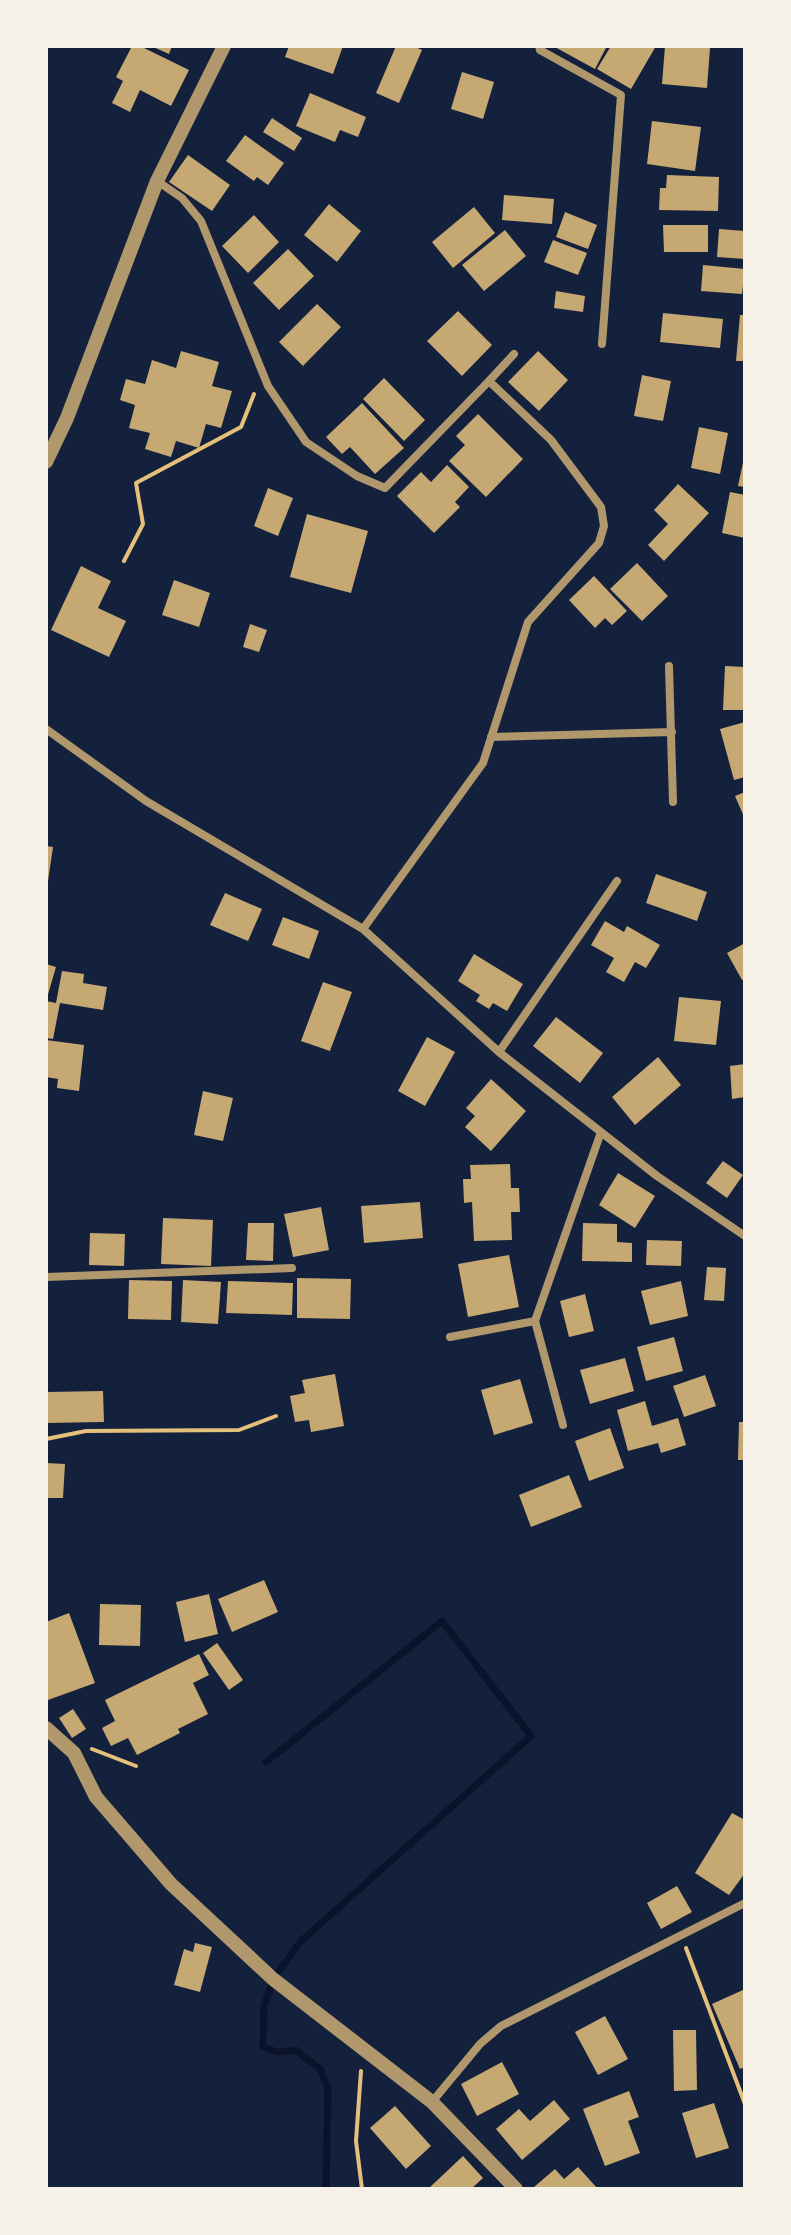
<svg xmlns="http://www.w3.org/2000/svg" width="791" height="2235" font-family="'Asap Condensed',sans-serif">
<rect width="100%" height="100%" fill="#14213d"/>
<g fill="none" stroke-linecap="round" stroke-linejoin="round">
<!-- stream -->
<path stroke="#0b132b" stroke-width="7" d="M266 1762 442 1621 531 1736 300 1942 273 1979 264 2006 263 2047 277 2052 296 2050 320 2069 328 2089 326 2189"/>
</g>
<!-- building -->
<path fill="#c6a872" d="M132 46H140L189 70 171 106 140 90 130 112 112 103 123 81 116 77Z
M151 46H172L169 54Z
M289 46H343L333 74 285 57Z
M396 46H413L422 50 399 103 376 93Z
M553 46H607L595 69Z
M611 46H656L631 89 597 69Z
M665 46 710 48 707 88 662 84Z
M462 72 494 82 483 119 451 109Z
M310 93 366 117 358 137 340 130 335 142 296 126Z
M272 118 302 138 294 151 263 132Z
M652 121 701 127 695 171 647 164Z
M245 135 284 163 268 185 257 177 254 181 226 161Z
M188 155 230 185 212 211 169 182Z
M667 175 719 177 718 211 659 210 660 188H666Z
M504 195 554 199 552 224 502 220Z
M329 204 361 231 337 262 304 235Z
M474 207 495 233 453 268 432 242Z
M565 212 597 225 588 249 556 237Z
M254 215 279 242 248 273 222 246Z
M663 225H708V252H664Z
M719 229 745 231V259L717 257Z
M505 230 526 256 484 291 462 265Z
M553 240 587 253 578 275 544 262Z
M288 249 314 276 279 310 253 283Z
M703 265 745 269 742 294 701 291Z
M556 291 585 296 583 312 554 308Z
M317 304 341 327 303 366 279 342Z
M458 311 492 345 462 376 427 341Z
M663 313 723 319 720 348 660 342Z
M740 315H745V361H736Z
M181 351 219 362 212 386 232 391 221 428 206 424 199 448 176 441 171 457 145 449 150 433 129 428 135 405 120 400 126 379 145 384 152 360 176 368Z
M538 351 568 380 539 411 508 382Z
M642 375 671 381 663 421 634 416Z
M384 378 425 420 404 441 363 399Z
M362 403 404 448 375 474 350 447 342 454 326 437Z
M478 414 523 459 486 497 449 461 465 445 456 436Z
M699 427 728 433 720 474 691 468Z
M744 458H745V487L738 486Z
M447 465 469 487 455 502 460 507 434 533 397 496 421 472 431 482Z
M678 484 709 513 664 561 648 545 668 524 654 510Z
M268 488 293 498 278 536 254 526Z
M730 492 745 495V538L722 533Z
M307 514 368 531 351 593 290 577Z
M637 563 668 596 642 621 610 589Z
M81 566 111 581 98 608 126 621 109 657 51 630Z
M594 576 627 611 612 625 605 618 595 628 569 600Z
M174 580 210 593 199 627 162 615Z
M250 624 267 630 259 652 243 647Z
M725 666 745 667V710H723Z
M745 722V777L734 780 720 729Z
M745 792V819L735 796Z
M46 846 53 847 48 881H46Z
M656 874 707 892 697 921 646 903Z
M225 893 262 909 248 941 210 925Z
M283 917 319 931 309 959 272 945Z
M605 921 624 932 627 926 660 945 646 968 635 962 624 982 606 972 614 958 591 945Z
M745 943V979L742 980 727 953Z
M474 954 523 984 507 1011 493 1003 489 1009 476 1001 480 995 458 981Z
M46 964 56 967 47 998H46Z
M62 971 84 974 83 983 107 987 103 1010 60 1003 53 1039 46 1038V1001L56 1003Z
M323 982 352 992 330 1051 301 1041Z
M679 997 721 1001 716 1045 674 1041Z
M556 1017 603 1053 580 1083 533 1046Z
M427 1037 455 1052 425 1106 398 1091Z
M46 1040 84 1045 79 1091 57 1088 58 1079 46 1077Z
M658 1057 681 1085 635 1125 612 1097Z
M745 1064V1097L732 1099 730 1066Z
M491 1079 526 1111 491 1151 465 1127 475 1116 466 1108Z
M203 1091 233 1098 223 1141 194 1135Z
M723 1161 743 1175 727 1198 706 1183Z
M510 1164 511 1188H519L520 1212H511L512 1240 474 1241 472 1202 464 1203 463 1179H471L470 1165Z
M618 1173 655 1196 635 1228 599 1205Z
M420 1202 423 1238 364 1243 361 1206Z
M321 1207 329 1250 293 1257 284 1214Z
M163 1218 213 1220 211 1266 161 1264Z
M248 1223H274L273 1261 246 1260Z
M583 1223 617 1224V1242L632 1243V1262L582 1261Z
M90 1233 125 1234 124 1266 89 1265Z
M647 1240 682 1241 681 1266 646 1265Z
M509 1255 519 1307 468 1317 458 1264Z
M707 1267 726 1268 724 1301 704 1300Z
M297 1278 351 1279 350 1319 297 1318Z
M129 1280 172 1281 171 1320 128 1319Z
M183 1280 221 1282 218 1324 181 1322Z
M228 1281 293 1283 292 1315 226 1313Z
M681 1281 688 1316 650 1325 641 1291Z
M585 1294 594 1331 569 1337 560 1301Z
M674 1337 683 1371 646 1381 637 1347Z
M625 1358 634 1391 590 1404 580 1370Z
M335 1374 344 1426 311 1432 309 1420 295 1422 290 1396 305 1393 302 1380Z
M705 1375 716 1406 684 1417 673 1386Z
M520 1379 533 1423 494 1435 481 1390Z
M103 1391 104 1422 46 1423V1392Z
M645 1401 652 1426 678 1418 686 1445 661 1453 658 1443 628 1451 617 1410Z
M739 1422H745V1460H738Z
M610 1428 624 1468 589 1481 575 1441Z
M46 1463 65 1464 63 1498H46Z
M569 1475 582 1507 531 1527 519 1495Z
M264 1580 278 1612 232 1632 218 1599Z
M209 1594 218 1634 185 1642 176 1602Z
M100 1604 141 1605 140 1646 99 1645Z
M69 1613 95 1683 48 1700 46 1622Z
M217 1643 243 1680 229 1690 203 1653Z
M199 1654 209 1675 193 1683 208 1714 178 1729 180 1733 137 1755 128 1738 111 1746 102 1728 115 1721 105 1700Z
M73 1709 86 1729 72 1738 59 1718Z
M732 1813 745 1820V1873L729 1895 695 1873Z
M677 1886 692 1912 661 1929 647 1903Z
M195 1943 212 1947 200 1992 174 1985 184 1949 193 1952Z
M745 1989V2067L740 2069 712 2004Z
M605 2016 628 2059 598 2075 575 2032Z
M673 2030H696L697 2090 674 2091Z
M502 2062 519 2094 477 2116 461 2084Z
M629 2091 639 2117 628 2121 640 2153 605 2166 583 2109Z
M554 2100 570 2119 522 2160 496 2129 519 2109 530 2121Z
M714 2103 729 2148 696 2158 682 2113Z
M395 2106 431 2146 406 2169 370 2128Z
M463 2156 483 2178 471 2189H428Z
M578 2167 598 2189H536L534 2187 555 2169 564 2179Z"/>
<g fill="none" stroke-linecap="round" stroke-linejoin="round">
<!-- path -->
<path stroke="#e5c07b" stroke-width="4" d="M124 561 143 524 136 483 241 427 254 394
M46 1439 86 1431 239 1430 276 1416
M92 1749 136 1766
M686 1948 745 2104
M361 2071 356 2141 362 2189"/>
<!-- minor -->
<path stroke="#b1986c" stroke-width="8" d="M539 46 540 50 621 95 602 344
M157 181 182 198 201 221 268 386 306 442 357 476 385 488 489 381 551 440 601 507 604 526 599 543 528 622 483 763 363 929
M489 381 514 354
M669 666 673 802
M46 729 146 801 363 929 499 1052 657 1176 745 1236
M491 737 672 732
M499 1052 617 881
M46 1277 292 1268
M450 1337 535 1321
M563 1425 535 1321 601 1132
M432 2102 480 2044 501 2026 745 1903"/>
<!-- tertiary -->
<path stroke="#b1986c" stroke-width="14" d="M46 462 67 418 157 181 224 46
M46 1728 74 1753 96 1797 171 1884 273 1979 432 2102 516 2189"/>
</g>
<!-- border -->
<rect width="791" height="2235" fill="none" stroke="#f6f1e7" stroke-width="96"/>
</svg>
